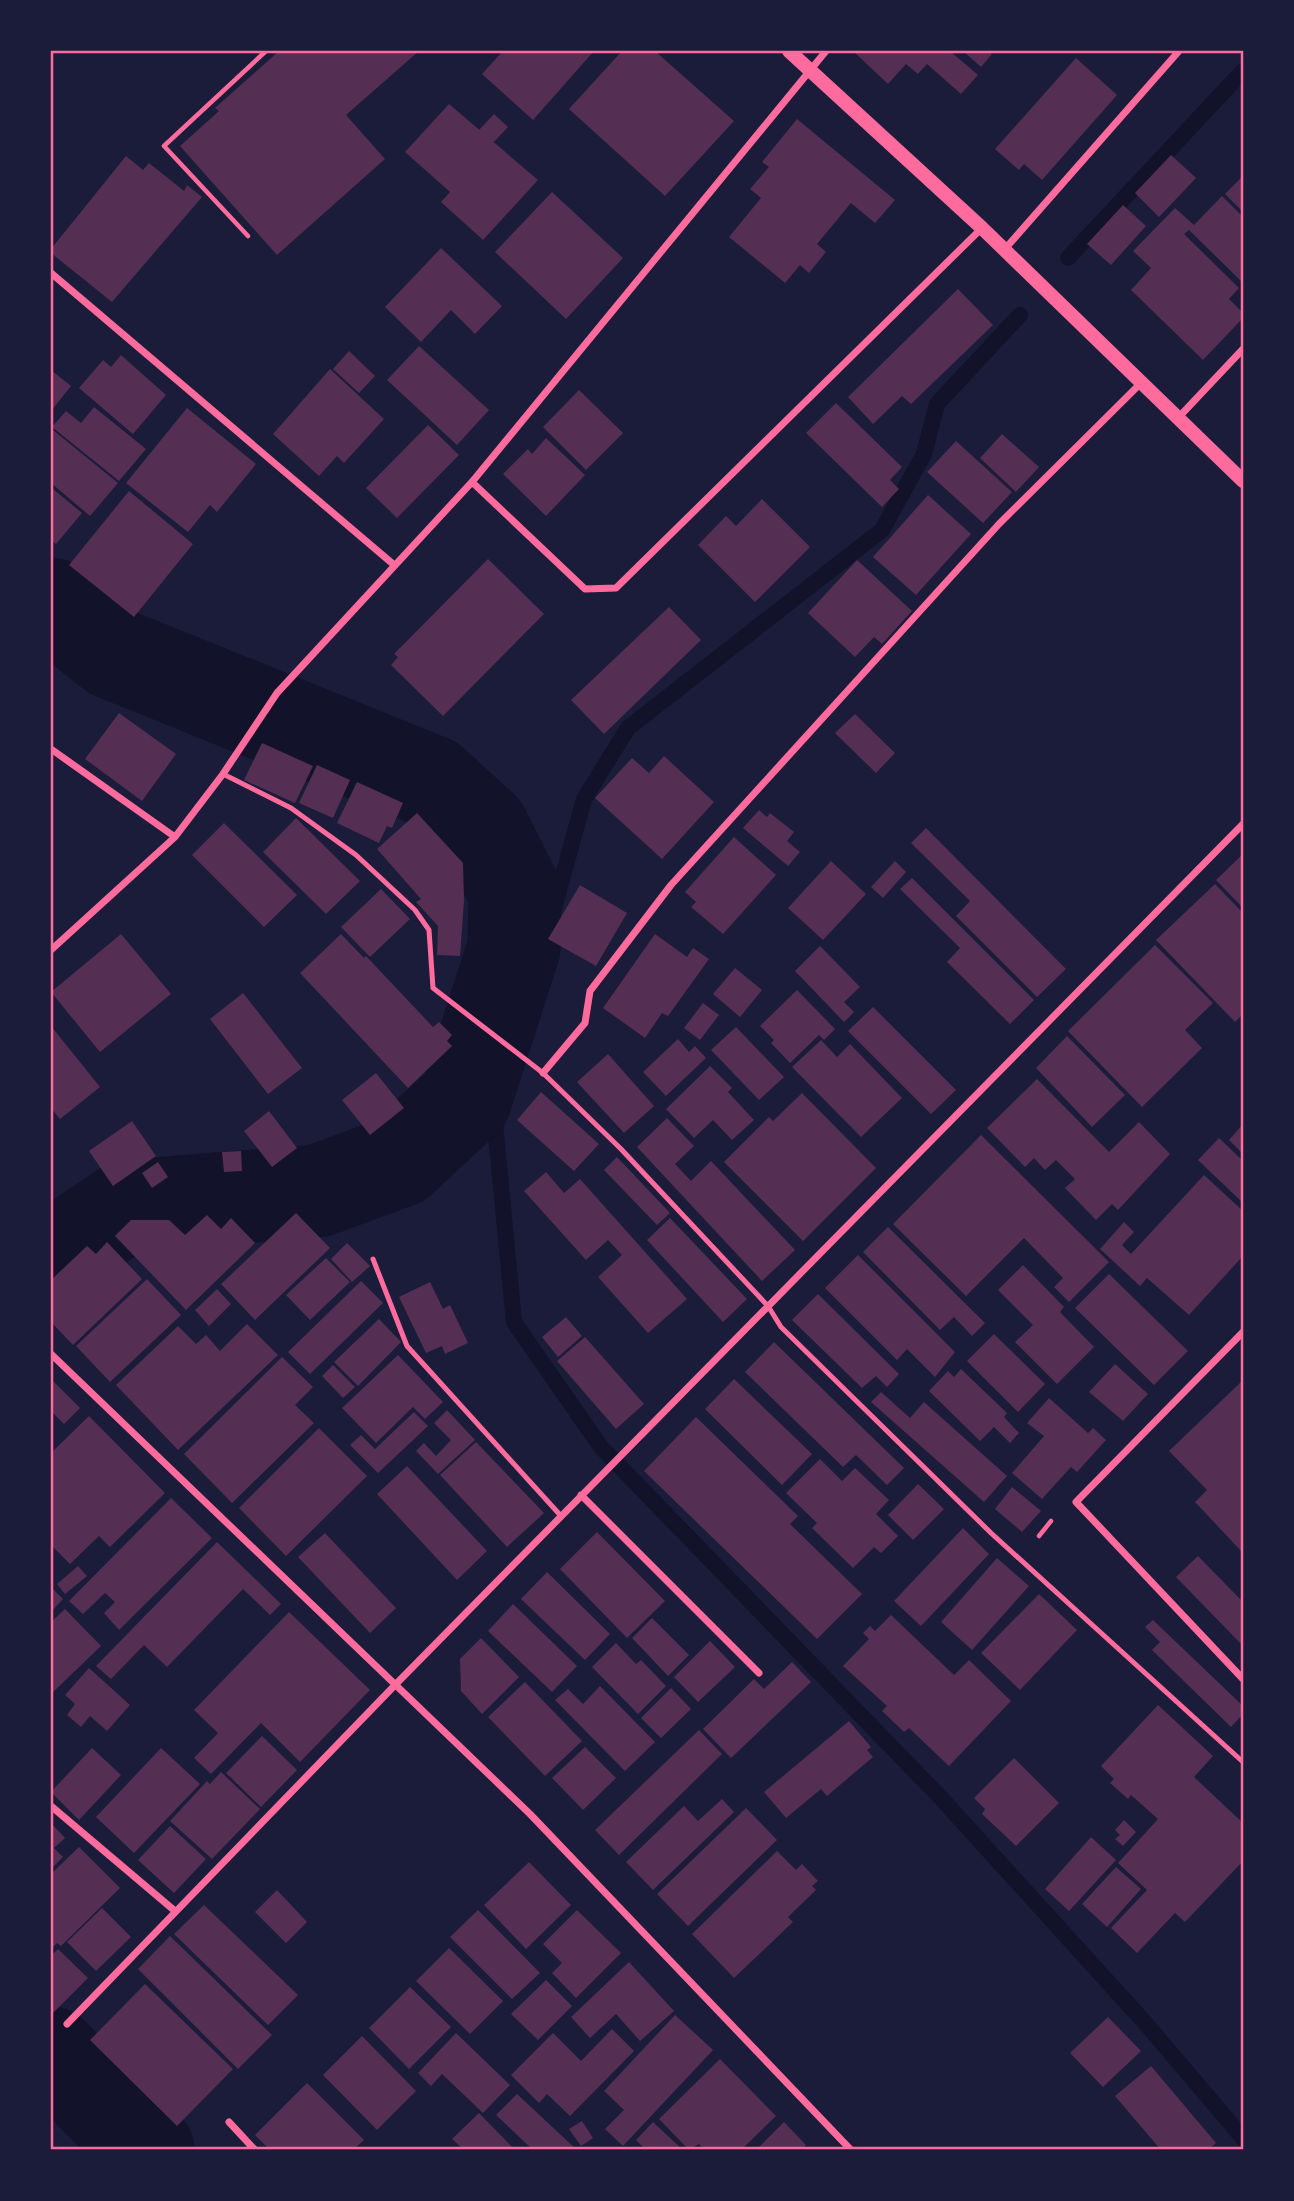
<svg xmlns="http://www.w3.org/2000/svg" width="1294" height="2201" font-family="Inter,sans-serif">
<rect width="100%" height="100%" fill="#1b1b3a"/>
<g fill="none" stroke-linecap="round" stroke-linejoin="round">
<!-- stream -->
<path stroke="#12122b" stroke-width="16" d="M1068 258 1243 71
M1020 315 937 404 924 454 882 530 628 728 584 799 495 1124 514 1322 601 1447 941 1798 1147 2025 1243 2138"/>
<!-- river -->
<path stroke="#12122b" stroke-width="93" d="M51 604 113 653 432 782 483 829 515 892 514 948 465 1100 399 1161 318 1191 127 1206 51 1257
M51 2053 148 2150"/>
</g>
<!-- building -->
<path fill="#542f53" d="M279 51H419L346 115 385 159 277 255 180 146 219 111 215 108Z
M503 51H594L533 120 482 74Z
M622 51H655L734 121 665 196 569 109Z
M853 51H950L978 75 961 94 927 64 918 74 906 64 888 84Z
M963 51H988L992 54 981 67Z
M1076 58 1117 95 1042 180 1024 164 1019 170 995 149Z
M449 104 538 180 483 240 441 202 450 192 405 152Z
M494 114 508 127 493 143 479 130Z
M797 119 895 200 875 223 851 203 817 244 826 252 809 273 800 265 785 283 729 237 761 198 750 189 769 167 762 162Z
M1171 155 1196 178 1159 217 1135 193Z
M126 156 143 170 149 163 184 191 187 185 202 197 112 302 51 253V249Z
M1243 176V212L1225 194Z
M552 192 623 258 566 319 495 252Z
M1222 196 1243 217V283L1189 230 1184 234 1239 288 1229 299 1243 313V318L1203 360 1131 290 1151 268 1133 251 1175 208 1194 225Z
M1123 205 1146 226 1111 265 1087 244Z
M441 248 502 306 475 334 451 310 421 342 385 307Z
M958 289 993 325 911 404 902 396 873 424 848 397Z
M419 346 489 410 457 445 387 380Z
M349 351 375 376 359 393 333 369Z
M121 355 166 395 133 434 79 388 103 360 111 367Z
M330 369 384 419 344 463 337 456 319 476 273 434Z
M51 370 71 386 51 411Z
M579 390 623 433 586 470 543 427Z
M836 403 902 467 890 480 899 489 882 507 806 433Z
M94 407 146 449 119 481 52 427 66 411 81 423Z
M187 408 256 464 217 512 210 505 188 532 126 483Z
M428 425 459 455 397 518 366 488Z
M53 430 118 483 90 516 51 483Z
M1002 434 1039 467 1016 492 980 458Z
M546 438 585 475 546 516 503 474 528 449 532 454Z
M956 441 1012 492 983 523 927 472Z
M53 489 82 513 56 544 51 540Z
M129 491 193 544 134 617 69 565Z
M928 495 971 534 916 595 873 557Z
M762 499 810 547 755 602 698 545 726 516 736 526Z
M488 559 544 614 443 716 391 665 398 657 394 654Z
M857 560 912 611 882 644 874 637 855 657 808 613Z
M669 607 701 640 604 734 571 700Z
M119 713 176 754 142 801 85 759Z
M855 714 895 753 876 773 835 733Z
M262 743 313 766 295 803 244 780Z
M664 756 714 802 662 859 595 798 632 758 649 773Z
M317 765 350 780 333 818 299 803Z
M357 782 403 803 392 828 387 826 379 843 337 823Z
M759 810 767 817 770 813 794 832 787 841 800 852 788 866 743 828Z
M417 813 463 863 464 901 460 956 437 955 438 926 416 902 421 899 377 849Z
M296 818 360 881 326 914 263 852Z
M224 823 297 895 264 927 192 855Z
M926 828 1066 969 1037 997 956 916 970 901 911 843Z
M734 837 776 875 723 934 691 907 696 902 685 892Z
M1243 854V908L1216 880Z
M831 861 866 894 823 940 788 908Z
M895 861 906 872 883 898 871 887Z
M912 878 1034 1000 1010 1024 947 962 960 948 900 889Z
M1215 884 1243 913V1014L1235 1022 1156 940Z
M580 885 627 913 596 966 548 939Z
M381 889 410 919 370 957 341 927Z
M121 934 171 994 100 1052 51 992Z
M341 934 364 958 366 956 433 1027 439 1022 452 1035 447 1041 452 1046 408 1088 300 973Z
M655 934 687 957 693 948 709 959 668 1016 662 1013 645 1038 603 1008Z
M1155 945 1213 1003 1185 1030 1202 1048 1142 1107 1068 1031Z
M820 946 860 987 844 1002 854 1012 844 1022 795 971Z
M735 968 762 990 740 1017 713 994Z
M797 990 835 1029 824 1040 819 1035 790 1063 771 1043 774 1040 760 1026Z
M243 993 302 1068 268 1094 210 1019Z
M703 1003 719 1015 700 1040 684 1028Z
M873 1007 956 1090 931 1114 848 1031Z
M51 1026 100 1087 60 1119 51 1108Z
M736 1027 784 1077 759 1100 711 1050Z
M1067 1036 1125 1095 1092 1127 1036 1068Z
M678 1039 689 1052 695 1046 706 1058 666 1096 643 1072Z
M821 1040 837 1057 850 1044 902 1098 861 1137 792 1067Z
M608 1054 654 1106 624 1133 577 1082Z
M710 1066 732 1088 728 1092 754 1120 732 1140 713 1120 694 1138 666 1109Z
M376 1073 404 1108 370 1135 342 1100Z
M1037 1079 1109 1152 1139 1122 1170 1154 1118 1210 1112 1204 1096 1220 1065 1188 1075 1179 1056 1160 1045 1170 1034 1158 1025 1167 987 1128Z
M541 1092 599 1144 574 1171 517 1120Z
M802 1093 876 1168 803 1241 724 1162 769 1117 773 1121Z
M269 1111 297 1148 272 1167 244 1131Z
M667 1118 694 1146 675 1164 691 1181 711 1161 795 1250 762 1281 637 1147Z
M132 1121 156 1156 113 1186 89 1151Z
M1243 1124V1154L1229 1140Z
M981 1135 1109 1262 1069 1302 1054 1287 1063 1278 1024 1238 966 1296 893 1224Z
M1219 1138 1243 1161V1203L1198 1160Z
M241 1151 242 1171 224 1172 222 1152Z
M617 1157 670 1213 657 1225 604 1170Z
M158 1162 168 1177 152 1188 142 1173Z
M546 1172 564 1193 580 1179 687 1299 648 1333 598 1277 622 1255 608 1240 586 1260 524 1191Z
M1204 1175 1243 1211V1256L1189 1315 1147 1278 1140 1286 1100 1249 1124 1222 1134 1232 1122 1245 1131 1254Z
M296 1213 330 1248 255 1320 221 1284Z
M207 1215 221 1229 231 1218 255 1243 186 1310 115 1236 131 1220H169L185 1235Z
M670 1218 747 1299 723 1322 647 1240Z
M888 1227 985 1323 972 1336 954 1317 940 1330 863 1252Z
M107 1242 142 1279 73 1345 51 1322V1280L87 1246 96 1254Z
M347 1243 370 1266 352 1282 331 1259Z
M858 1255 955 1352 935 1377 907 1349 897 1360 825 1288Z
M326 1258 350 1282 310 1320 286 1295Z
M1023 1265 1064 1307 1060 1312 1094 1347 1057 1384 1015 1342 1033 1325 998 1290Z
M1109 1274 1188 1351 1154 1385 1075 1308Z
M147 1279 181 1315 110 1382 76 1346Z
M361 1281 383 1303 310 1374 288 1352Z
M430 1282 443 1309 450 1305 468 1343 445 1354 442 1346 426 1353 399 1297Z
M217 1289 231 1304 209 1326 195 1310Z
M818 1294 899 1374 887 1387 876 1376 862 1388 792 1320Z
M566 1317 582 1336 558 1357 542 1337Z
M379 1319 401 1342 358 1386 334 1362Z
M247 1324 278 1355 178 1450 116 1385 178 1326 196 1344 206 1335 220 1351Z
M994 1334 1045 1384 1018 1412 967 1361Z
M585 1337 644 1404 616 1429 557 1361Z
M774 1342 904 1468 887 1485 856 1455 843 1467 745 1372Z
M398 1355 443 1402 425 1419 413 1407 376 1443 342 1408Z
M282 1357 313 1387 295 1405 314 1423 232 1503 184 1454Z
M1115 1364 1148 1394 1123 1421 1089 1392Z
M333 1365 355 1387 343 1398 322 1376Z
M961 1369 1007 1413 1004 1417 1019 1433 1010 1443 994 1427 980 1441 929 1391 948 1371 954 1377Z
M51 1379 80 1408 64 1424 51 1411Z
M734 1379 812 1454 782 1485 705 1409Z
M1243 1380V1553L1195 1502 1207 1490 1169 1451Z
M881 1392 910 1418 924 1402 1007 1476 984 1502 871 1402Z
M1049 1398 1088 1433 1093 1428 1106 1440 1077 1472 1071 1467 1042 1499 1012 1473 1044 1436 1027 1423Z
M447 1410 475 1440 438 1474 416 1451 424 1443 436 1456 451 1440 434 1423Z
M414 1412 428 1426 378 1473 350 1445 361 1435 375 1449Z
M89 1416 165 1493 110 1547 99 1536 70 1564 51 1545V1453Z
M696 1417 798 1516 790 1524 862 1594 817 1639 644 1471Z
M319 1428 367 1476 286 1556 239 1508Z
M476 1442 544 1513 507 1547 440 1475Z
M820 1459 842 1481 855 1468 889 1500 876 1514 898 1536 881 1553 874 1547 853 1568 812 1528 817 1523 786 1493Z
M407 1466 487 1551 457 1580 377 1494Z
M918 1484 944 1509 913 1540 888 1515Z
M1012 1487 1041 1511 1022 1532 995 1509Z
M171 1498 212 1538 119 1630 104 1613 115 1602 105 1593 83 1614 69 1601Z
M963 1528 989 1554 921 1626 894 1601Z
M597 1532 665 1601 627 1638 560 1569Z
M325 1533 396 1608 370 1633 298 1557Z
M217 1542 281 1604 270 1615 243 1589 167 1667 144 1645 111 1679 96 1666Z
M1198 1556 1243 1602V1646L1176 1577Z
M997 1558 1029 1586 972 1650 941 1622Z
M78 1566 87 1576 65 1594 57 1584Z
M547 1572 610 1634 585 1660 521 1599Z
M53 1589 63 1599 51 1612V1592Z
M1039 1594 1077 1630 1020 1690 981 1653Z
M513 1604 577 1666 552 1692 488 1631Z
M65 1609 101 1646 51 1694V1622Z
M289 1612 370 1690 300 1762 261 1723 211 1774 194 1758 218 1733 194 1710Z
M891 1615 954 1675 969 1660 1011 1701 949 1766 909 1728 904 1732 882 1711 887 1706 843 1666 869 1639 863 1633 870 1626 875 1631Z
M652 1618 689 1655 668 1676 632 1638Z
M1153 1620 1243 1706V1714L1231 1727 1152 1650 1160 1642 1145 1627Z
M481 1638 519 1677 482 1714 461 1691 460 1659Z
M710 1641 735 1667 698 1702 674 1677Z
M616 1643 636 1664 641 1660 666 1686 638 1714 592 1667Z
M792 1662 811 1682 731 1758 703 1729 754 1679 764 1689Z
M89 1668 130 1705 107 1731 90 1716 81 1727 67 1715 75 1704 65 1695Z
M525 1682 582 1741 545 1776 488 1717Z
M600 1686 655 1742 625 1771 555 1700 568 1689 583 1704Z
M671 1688 691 1709 661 1738 641 1718Z
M1158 1705 1213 1756 1194 1777 1243 1823V1861L1185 1922 1175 1913 1137 1953 1111 1928 1147 1890 1118 1863 1158 1819 1131 1795 1128 1799 1110 1783 1114 1779 1101 1766Z
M849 1721 871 1747 867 1750 873 1757 827 1796 821 1789 786 1818 764 1792Z
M699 1730 722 1754 619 1855 595 1830Z
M262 1736 297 1770 261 1807 226 1773Z
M585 1747 616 1778 583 1810 552 1778Z
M92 1748 121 1775 79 1820 51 1792Z
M161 1748 200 1784 134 1853 96 1817Z
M1014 1758 1059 1803 1016 1846 982 1814 985 1809 974 1798Z
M221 1772 260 1809 212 1859 170 1821 207 1781 210 1784Z
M722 1799 734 1812 653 1890 626 1862 684 1806 698 1821Z
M746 1808 777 1840 688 1926 657 1894Z
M1124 1820 1136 1832 1123 1846 1115 1839 1120 1835 1115 1830Z
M51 1823 65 1838 54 1848 63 1857 51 1869Z
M170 1826 206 1859 174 1893 138 1860Z
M1091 1837 1116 1860 1069 1911 1045 1889Z
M79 1847 120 1888 61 1946 57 1943 51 1949V1874Z
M777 1851 796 1870 802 1864 818 1881 812 1886 816 1890 788 1917 793 1922 734 1978 692 1934Z
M529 1862 571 1905 526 1949 484 1905Z
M1116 1867 1141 1889 1107 1927 1082 1904Z
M277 1890 307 1922 286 1943 255 1912Z
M204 1905 298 1995 268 2025 174 1934Z
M102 1908 131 1937 96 1971 67 1942Z
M478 1910 540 1973 512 1999 450 1937Z
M577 1910 621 1953 576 1998 552 1973 562 1963 543 1944Z
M170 1936 272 2035 238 2069 138 1969Z
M449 1948 503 2001 470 2034 416 1981Z
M58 1949 88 1978 51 2015V1956Z
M629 1962 674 2011 640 2041 616 2014 590 2038 571 2017Z
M546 1980 572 2006 538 2040 511 2014Z
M145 1984 233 2069 177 2126 90 2040Z
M410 1987 451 2027 409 2069 369 2028Z
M675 2015 713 2050 623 2146 605 2129 624 2110 604 2091Z
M1108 2017 1141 2051 1103 2087 1070 2053Z
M612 2029 634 2051 570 2116 547 2094 539 2103 511 2075 553 2033 581 2061Z
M456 2033 510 2085 483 2113 442 2074 431 2086 418 2073Z
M362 2036 416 2091 377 2130 323 2075Z
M720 2059 776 2116 741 2150H705L699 2144 689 2150 659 2119Z
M1151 2066 1216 2143 1208 2150H1161L1115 2096Z
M307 2083 364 2140 353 2150H270L255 2135Z
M517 2094 577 2150H533L496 2115Z
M479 2113 515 2150H464L452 2139Z
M582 2121 593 2138 581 2146 569 2129Z
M653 2122 683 2150H646L636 2140Z
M784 2122 806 2145 801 2150H756Z"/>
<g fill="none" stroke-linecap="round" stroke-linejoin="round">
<!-- path -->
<path stroke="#ff6b9d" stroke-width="4.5" d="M248 236 164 146 266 51
M1039 1536 1051 1521"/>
<!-- service -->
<path stroke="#ff6b9d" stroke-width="5" d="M223 774 291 808 356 855 415 910 429 930 433 988 543 1073 621 1149 768 1306 781 1327 991 1533 1243 1762
M373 1259 407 1346 561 1516"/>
<!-- minor -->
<path stroke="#ff6b9d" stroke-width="7" d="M1004 250 1179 51
M51 273 393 564
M1178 418 1243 349
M472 482 585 589 616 588 982 228
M51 749 175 837
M51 950 175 837 223 774 277 693 472 482 826 51
M543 1073 585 1023 590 991 671 885 999 524 1141 383
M1243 1332 1076 1502 1243 1679
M51 1354 530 1814 851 2150
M581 1495 759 1673
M51 1806 175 1911
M67 2024 397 1683 1243 824
M229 2122 255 2150"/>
<!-- secondary -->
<path stroke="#ff6b9d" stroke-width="14" d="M789 51 982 228 1243 481"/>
</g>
<!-- border -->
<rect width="1294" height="2201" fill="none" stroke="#1b1b3a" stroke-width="105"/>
<rect x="52" y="52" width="1190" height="2096" fill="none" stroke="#ff6b9d" stroke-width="2.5"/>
</svg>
